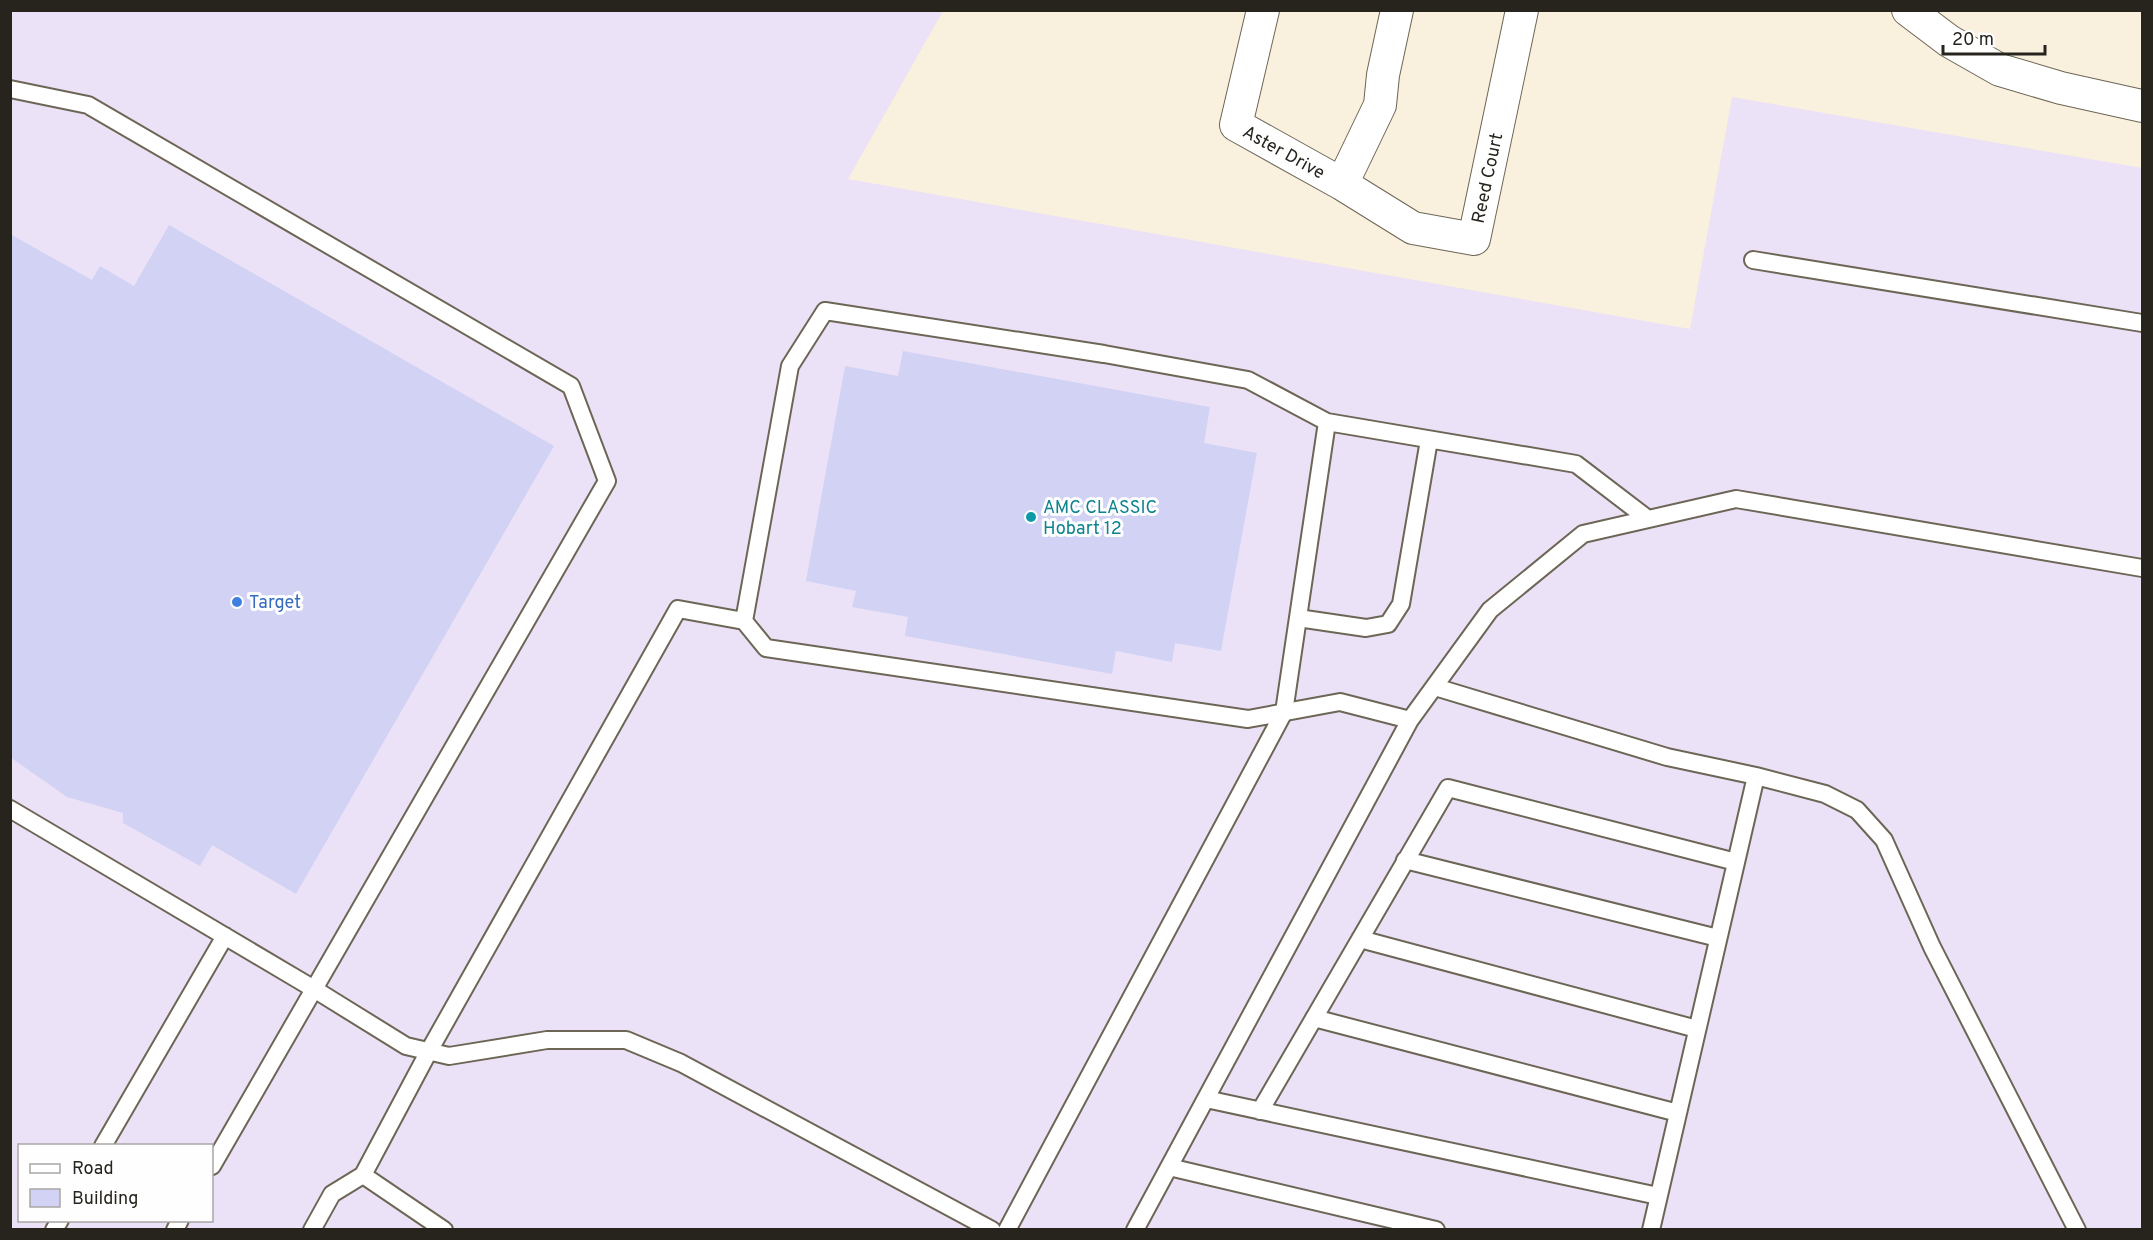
<svg xmlns="http://www.w3.org/2000/svg" width="2153" height="1240" font-family="Overpass,sans-serif">
<rect width="100%" height="100%" fill="#f9f0de"/>
<!-- commercial -->
<path fill="#ece2f7" fill-rule="evenodd" d="M10 11H943L848 179 1690 329 1732 97 2142 168V1229H11ZM20 1146H212V1220H20Z"/>
<!-- building -->
<path fill="#d1d2f4" d="M169 225 554 446 296 894 212 845 200 866 123 823V813L67 797 10 757V234L92 280 100 266 134 286Z
M903 351 1210 407 1204 443 1257 453 1221 651 1175 643 1172 662 1116 651 1112 674 905 636 908 617 852 607 856 591 806 581 845 366 898 376Z"/>
<g fill="none" stroke-linecap="round" stroke-linejoin="round">
<defs>
<path id="lane" d="M10 89 88 105 571 386 607 481 212 1166
M1753 260 2142 323
M1298 618 1366 628 1388 624 1401 604 1429 440
M1435 687 1667 757 1756 776 1651 1230
M1410 720 1340 702 1248 719 766 648 744 621 790 366 825 311 1104 354 1248 380 1327 422 1576 464 1648 519
M1756 776 1825 794 1857 810 1884 840 1932 947 2077 1230
M10 809 314 989 406 1046 449 1056 547 1040H626L681 1063 992 1230
M1405 860 1718 938
M1360 939 1697 1029
M1314 1018 1678 1113
M1206 1099 1658 1196
M1260 1111 1448 788 1736 862
M103 1146 225 936
M1169 1167 1436 1230
M54 1230 60 1220
M175 1230 180 1220
M312 1230 332 1194 363 1175
M444 1230 363 1175 429 1051 678 609 744 621
M1007 1230 1284 712 1327 422
M1135 1230 1410 720 1490 610 1583 534 1736 499 2142 568"/>
<path id="street" d="M1263 10 1236 125 1342 184 1413 228 1474 239 1522 10
M1908 10 1949 41 2000 70 2061 88 2142 106
M1342 184 1380 105 1383 75 1397 10"/>
</defs>
<!-- lane casing -->
<use href="#lane" stroke="#6d6656" stroke-width="20"/>
<!-- street casing -->
<use href="#street" stroke="#6d6656" stroke-width="34"/>
<!-- lane -->
<use href="#lane" stroke="#fff" stroke-width="16"/>
<!-- street -->
<use href="#street" stroke="#fff" stroke-width="32"/>
</g>
<!-- markers -->
<circle fill="#0f9aa8" stroke="#fefefe" stroke-width="2" cx="1031" cy="517" r="6"/>
<circle fill="#3f7fe0" stroke="#fefefe" stroke-width="2" cx="237" cy="602" r="6"/>
<g text-anchor="middle" stroke-width="6" stroke-linejoin="round" paint-order="stroke">
<!-- street labels -->
<g font-size="18" fill="#27241d" stroke="#fefefe">
<text transform="translate(1284 152) rotate(29)" y="6">Aster Drive</text>
<text transform="translate(1487 178) rotate(-78)" y="6">Reed Court</text>
</g>
<!-- culture labels -->
<g font-size="18" fill="#0d838f" stroke="#fefefe" text-anchor="start">
<text x="1043" y="513">AMC CLASSIC<tspan x="1043" dy="21">Hobart 12</tspan></text>
</g>
<!-- shop labels -->
<g font-size="18" fill="#366cbe" stroke="#fefefe" text-anchor="start">
<text x="249" y="608">Target</text>
</g>
</g>
<!-- border -->
<rect width="2153" height="1240" fill="none" stroke="#27241d" stroke-width="24"/>
<!-- legend -->
<rect x="18" y="1144" width="195" height="78" fill="#fefefe" stroke="#a8a7a4" stroke-width="1.5"/>
<rect x="30" y="1164" width="30" height="9" fill="#ffffff" stroke="#a8a7a4" stroke-width="1.5"/>
<text x="72" y="1174" font-size="18" fill="#27241d">Road</text>
<rect x="30" y="1189" width="30" height="18" fill="#d1d2f4" stroke="#a8a7a4" stroke-width="1.5"/>
<text x="72" y="1204" font-size="18" fill="#27241d">Building</text>
<!-- scale -->
<path d="M1943 45v9h102v-9" fill="none" stroke="#27241d" stroke-width="3"/>
<text x="1952" y="45" font-size="18" fill="#27241d" stroke="#fefefe" stroke-width="4.5" paint-order="stroke">20 m</text>
</svg>
